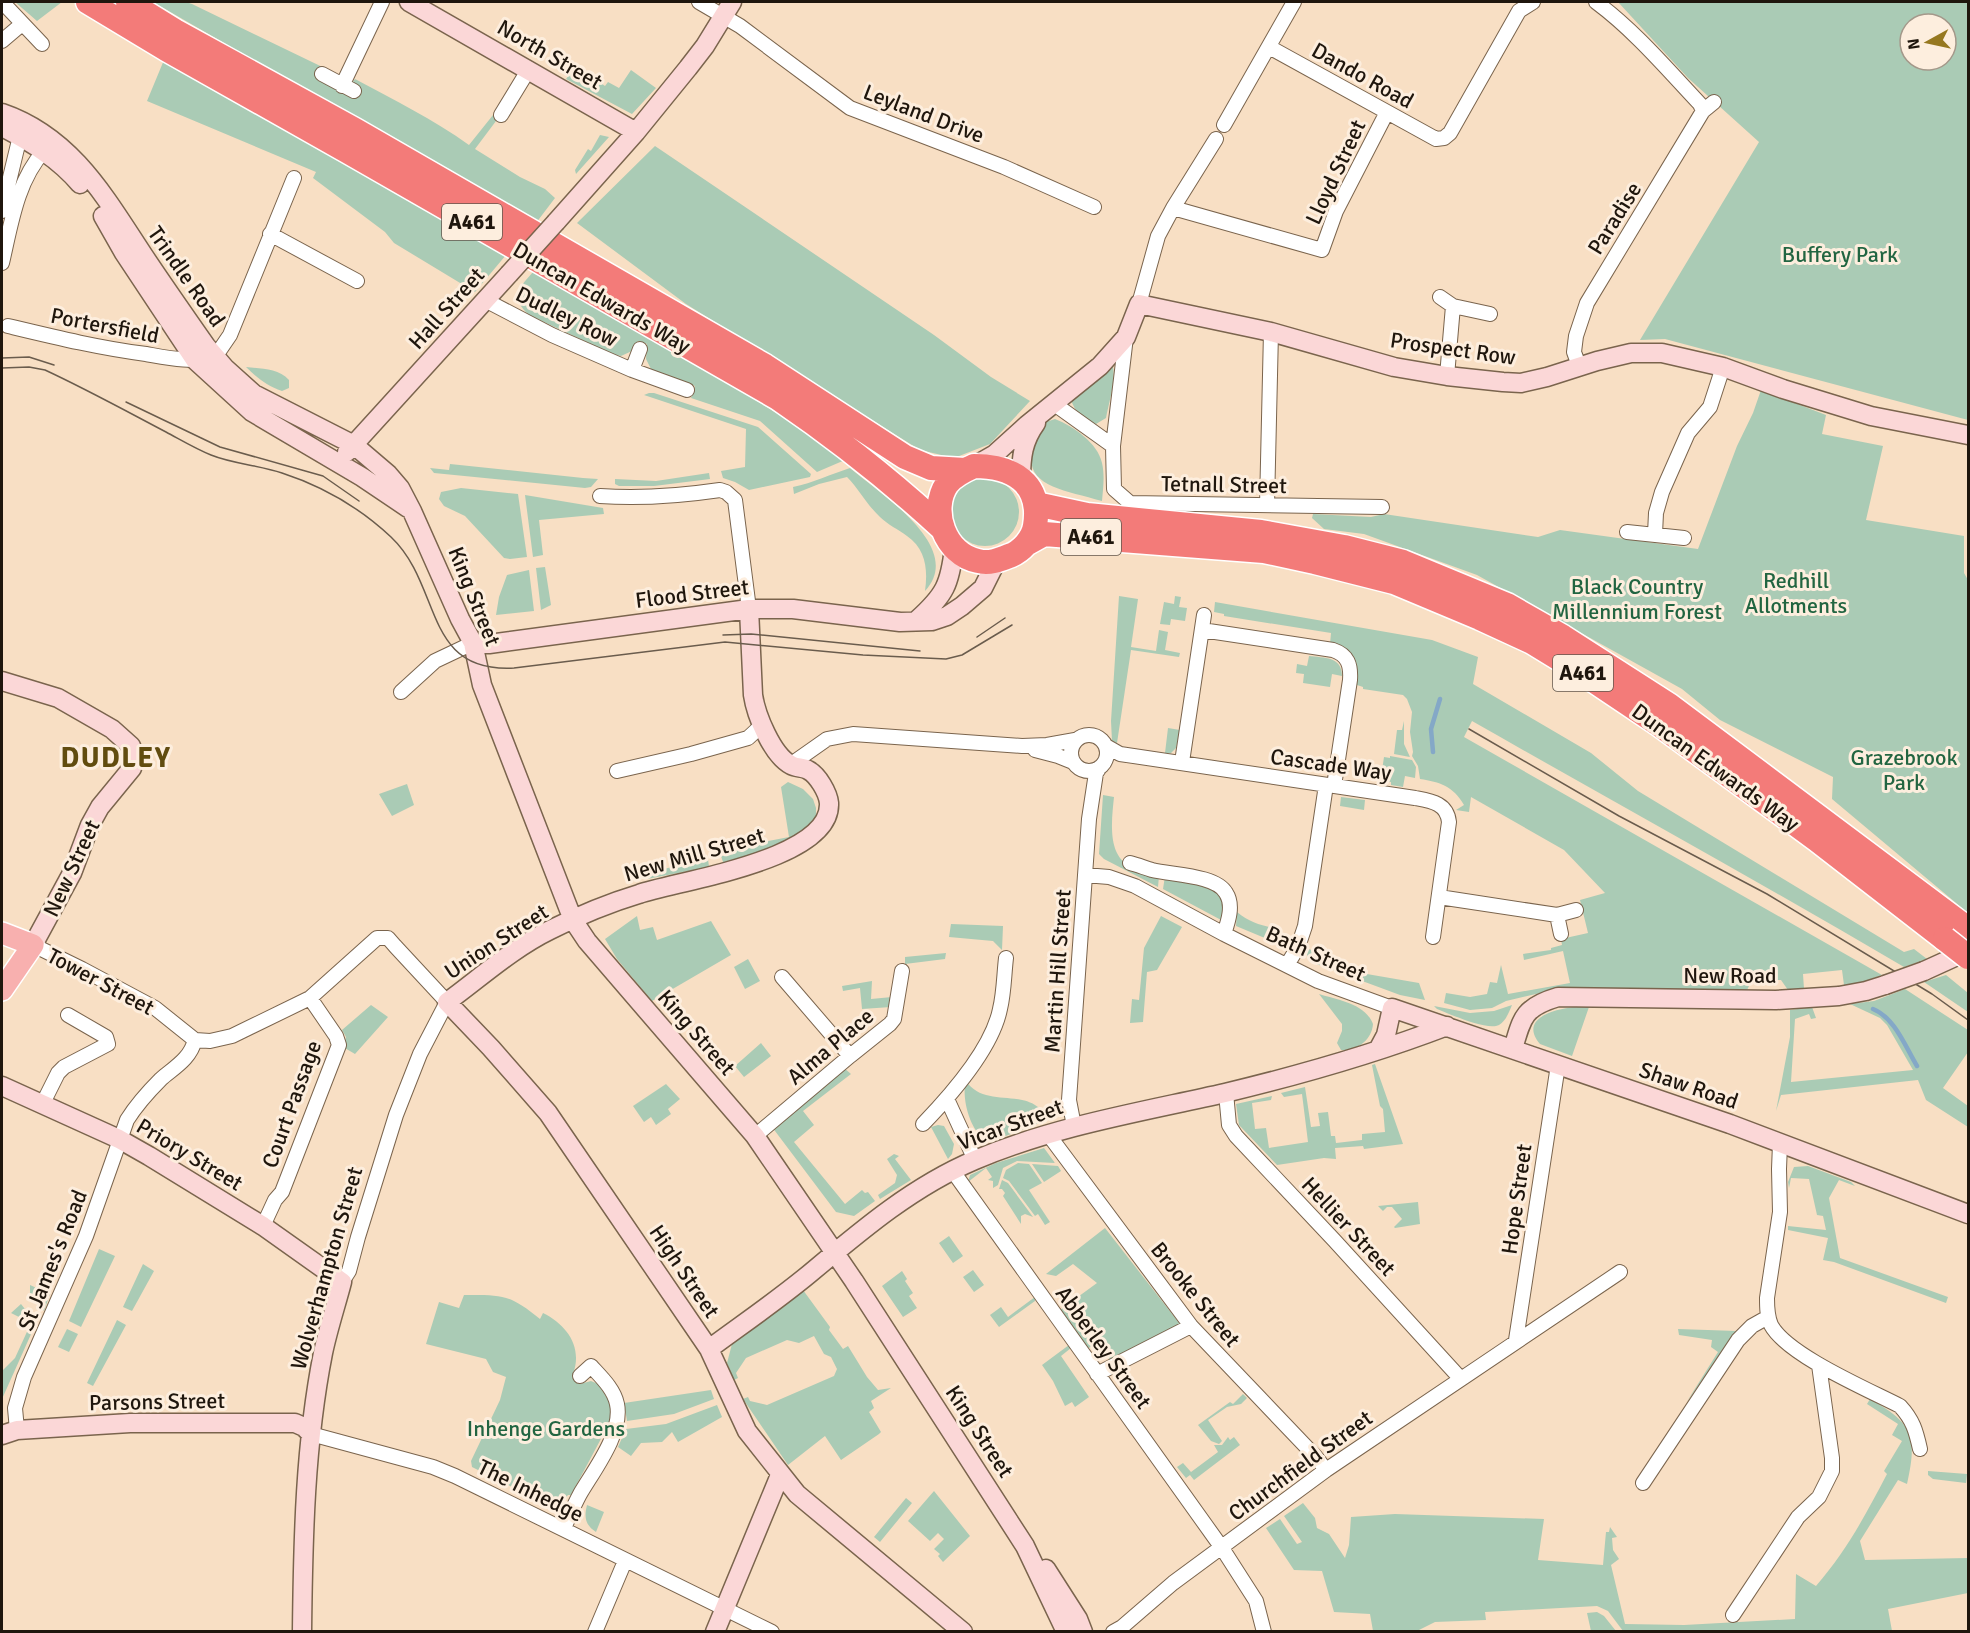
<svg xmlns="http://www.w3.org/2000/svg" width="1970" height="1633" font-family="Signika,sans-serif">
<rect width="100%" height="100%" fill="#f8dfc4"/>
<!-- green -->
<path fill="#aacbb5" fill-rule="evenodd" d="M15 2H62L37 21Z
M153 2H186L192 4 339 75 337 78 350 85 355 79C394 100 433 119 469 145L493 115 496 121 475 149 520 177 545 189 555 198 536 223Z
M1618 2H1968V420L1665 339 1640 340 1759 142 1688 78ZM1910 24H1946V60H1910Z
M164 60 506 255 475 292 394 243 385 232 313 178 316 172 147 101Z
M576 66 605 86 608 82 619 88 631 70 656 88 632 114 566 79Z
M600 135 609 137 576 174 575 170 588 149 591 151Z
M655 146 934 335 991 377 1030 401 990 444 954 458 920 450 686 304 577 223Z
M533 272 641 330 814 436 845 460 817 472 760 421 691 398 695 386 651 369 646 359 647 344 638 341 632 351 621 356 612 354 529 315C509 297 519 288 533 272Z
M1112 362C1117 378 1109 401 1106 418L1096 424C1084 420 1074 412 1071 399Z
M246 367C261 369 278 368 289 380V388L282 391C267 386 257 378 246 367Z
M1761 390 1826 415 1822 434 1883 446 1866 520 1964 536V573L1968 580V913L1832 799 1833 777 1720 720 1682 689 1477 575 1364 534 1324 529 1312 518 1313 514 1371 517 1384 514 1538 537 1560 530 1698 549 1737 446 1753 413Z
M649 393H654L758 427 811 474 810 477 749 490 735 482 723 478 721 471 745 467 746 429 644 395Z
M1055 419C1073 426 1098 443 1102 463 1105 476 1103 489 1102 501 1054 487 1009 485 1043 423Z
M450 464 583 478 598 479 591 487 585 488 434 473 430 468 449 470Z
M850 468C879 493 966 547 925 591 928 570 926 549 907 536 898 529 888 525 880 517 867 505 859 489 847 477L819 484 794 494 793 487C813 483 831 474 850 468Z
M709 473 710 479 654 486H619L615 484V479L656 481Z
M951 512a34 34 0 1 1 68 0a34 34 0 1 1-68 0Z
M461 488 518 494 527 557 510 559 504 558 465 516 444 506 439 499 441 492Z
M525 495 603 508 604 514 539 520 543 555 533 557Z
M545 567 551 605 541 610 536 568Z
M529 570 534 611 496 615 499 597 507 575Z
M1119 596 1138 599 1131 647 1156 651 1159 630 1168 632 1165 650 1180 653 1179 657 1131 650 1117 743 1112 741 1111 721Z
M1175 596 1181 597 1179 607 1187 608 1185 621 1171 619 1170 625 1160 624 1164 602 1174 604Z
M1215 602 1432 640 1478 657 1473 684 1591 753 1638 791 1904 952 1914 949 1927 959 1904 967C1761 883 1616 803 1472 721L1464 737 1882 975 1859 983 1844 985 1842 970 1803 974 1804 989 1788 990 1781 980H1752L1747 990 1549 991 1506 1001 1492 1008 1470 1010 1444 1003 1446 993 1470 997 1487 994 1490 982 1497 983 1501 965 1508 994 1570 983 1563 951 1524 960 1523 954 1551 950V948L1562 945 1561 939 1588 933 1580 900 1605 893 1564 850 1471 797 1469 812 1456 810 1464 805C1453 786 1440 782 1420 779L1418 766 1412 756 1413 752 1410 732 1412 712 1407 699 1403 695 1363 689V687L1357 685C1358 659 1351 658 1330 644L1331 633 1224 616V614L1214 612Z
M1309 656C1324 658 1342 656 1342 676L1332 674 1330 687 1303 683 1304 674 1296 673 1297 664 1307 666Z
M1404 721V744L1410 757 1394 754 1397 730H1402Z
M1168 728 1180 730 1176 748 1171 753H1165Z
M1390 756 1412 760 1416 767 1415 778 1405 776 1403 787 1391 785V782L1356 777V774L1381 777 1384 757 1390 758Z
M788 782 803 789 813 799 816 808V818L804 835 724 865 721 856 733 854 732 848 789 837 781 787Z
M407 784 414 805 392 816 379 794Z
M1103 795 1114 797C1112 817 1107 852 1127 864 1137 870 1149 872 1159 876L1158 887 1104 859 1099 854Z
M1341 797 1365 800 1364 810 1340 806Z
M708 859 709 867 647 879 641 874Z
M1165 876 1212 887 1225 900 1223 921 1163 889Z
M1237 912C1250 923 1263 926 1279 929L1278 935 1290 939 1286 947 1236 926Z
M637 916 640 930 653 927 657 940 711 921 731 955 652 1001 617 959 605 939Z
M1161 916 1182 927 1157 970 1147 972 1143 1022 1130 1023 1132 999 1139 1000 1144 948Z
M951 924 1003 926 1002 950 993 941 949 937Z
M1308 949 1320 952 1341 966 1361 970V973L1419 983 1425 1000 1400 995 1311 962 1307 955Z
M946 953 945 959 905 964V957Z
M748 959 760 981 745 989 734 967Z
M1946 975 1968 993V1012L1924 982Z
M872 981 871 999 892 997 891 1007 862 1009 860 988 843 991 842 986Z
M1905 989 1968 1030V1052L1943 1088 1968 1106V1127L1926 1100 1918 1080 1781 1095 1776 1111 1790 1037V1010L1812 1007 1816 1018 1811 1019 1809 1014 1795 1019 1791 1082 1913 1070 1887 1025 1880 1018 1850 1004 1874 1001Z
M1319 994C1337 1000 1365 1003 1373 1024 1372 1040 1357 1051 1341 1050L1337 1043 1342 1031V1024Z
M371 1005 388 1017 355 1054 343 1047 346 1037 342 1030Z
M1512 1005C1509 1012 1506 1021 1499 1025 1487 1031 1450 1014 1437 1009L1434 1006 1470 1013 1494 1011Z
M1574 1007H1589L1572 1056 1540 1044C1518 1018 1556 1009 1574 1007Z
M761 1043 771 1056 744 1077 735 1066Z
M1375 1064 1403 1144 1364 1149 1363 1146 1335 1148 1336 1159 1324 1158 1277 1165 1239 1125 1236 1104 1272 1096 1271 1100 1252 1103 1255 1129 1266 1128 1269 1148 1308 1142 1302 1094 1284 1097 1281 1093 1305 1087 1311 1127 1320 1126 1318 1113 1328 1112 1331 1136H1335L1336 1143 1362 1140V1134L1385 1132 1383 1109 1380 1106 1372 1065Z
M844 1068 851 1074 803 1111 814 1125 794 1142 845 1204 862 1190 865 1193 868 1192 875 1201 854 1216 836 1212 772 1127Z
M966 1081C986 1111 1033 1084 1047 1120L998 1139H985C970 1131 961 1097 966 1081Z
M666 1084 680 1099 668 1109 671 1114 656 1125 651 1117 644 1122 633 1106Z
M938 1125 944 1126 954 1144 952 1154 948 1159 931 1127Z
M1044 1148 1055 1163 1017 1161 1003 1168 998 1185 993 1188V1181L988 1180 992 1177 986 1168 968 1182 970 1175 996 1163Z
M894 1154 899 1156 895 1159 911 1180 880 1199 878 1195 895 1183 897 1175 887 1159Z
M1018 1163 1029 1164 1042 1183 1029 1190 1050 1222 1045 1225 1038 1214 1035 1216 1009 1181 1003 1178 1006 1170Z
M1032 1164 1058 1166 1061 1171 1044 1182Z
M1808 1166 1851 1182 1855 1186 1839 1180 1829 1198 1840 1258 1948 1297 1946 1303 1834 1262 1823 1260 1828 1238 1788 1230V1226L1826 1230 1823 1216 1817 1215 1809 1179 1791 1178 1789 1188 1788 1182 1794 1167Z
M1002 1180 1008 1183 1033 1217 1025 1214 1021 1216V1224L1003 1196 1005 1193 1002 1189H999Z
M1418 1202 1420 1224 1395 1228 1394 1227 1402 1219 1392 1207H1387L1383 1211 1378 1206Z
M1105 1228 1180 1324 1110 1360 1099 1342 1087 1349 1060 1310 1097 1283 1073 1264 1056 1276 1046 1274Z
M949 1236 963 1256 953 1263 939 1243Z
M99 1249 115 1256 81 1327 69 1321Z
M143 1264 154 1271 132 1311 123 1307Z
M973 1270 984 1285 974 1292 963 1277Z
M902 1271 907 1279 905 1281 913 1293 909 1296 917 1308 903 1317 882 1286Z
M30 1285 50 1294 44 1311 30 1293Z
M803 1290 830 1327 829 1330 843 1349 848 1346 867 1377 878 1390 891 1388 871 1401 874 1408 869 1412 881 1432 879 1434 841 1460 825 1436 788 1465 743 1399 748 1397 750 1401 767 1405 834 1376 837 1369 831 1357 824 1354 814 1336 799 1343 787 1340 746 1358 736 1373 738 1378 734 1380 727 1363 732 1344Z
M464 1295C503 1295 509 1294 540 1319L543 1313C567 1325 583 1347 573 1374L580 1384 591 1381 598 1384 610 1402 612 1410 611 1420 571 1495H568C561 1504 553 1505 542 1502L472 1467 471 1461 500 1400 506 1377 493 1372 486 1359 426 1344 439 1302 459 1308Z
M1035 1297V1301L999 1327 990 1315 1001 1307 1008 1317Z
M21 1304 36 1323 2 1399V1371L15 1358 31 1323 11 1313Z
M117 1320 126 1325 93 1386 87 1383Z
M67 1329 78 1334 69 1352 58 1347Z
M1678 1329 1737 1331 1686 1403 1718 1352 1711 1347 1712 1340 1679 1335Z
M1069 1345 1071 1348 1061 1356 1089 1397 1075 1407 1072 1402 1065 1406 1053 1381 1042 1365Z
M711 1390 714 1399 674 1414 627 1421 624 1403Z
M1243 1394 1247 1398 1241 1404 1227 1407 1208 1420 1222 1441 1219 1444 1211 1441 1198 1425 1230 1402 1233 1404Z
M1870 1399C1912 1423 1918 1435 1907 1484L1898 1480 1860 1541 1865 1560 1968 1558V1593L1888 1609 1892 1631H1623L1608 1611 1597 1606 1485 1612 1486 1620 1435 1622 1417 1631H1373L1370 1614 1334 1612 1322 1571 1294 1570 1266 1528 1280 1519 1297 1544 1302 1542 1284 1516 1303 1503 1315 1518 1317 1528 1329 1534 1345 1558 1349 1545 1351 1517 1395 1514 1544 1519 1538 1560 1603 1565 1606 1532H1609L1610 1527 1617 1537 1612 1538 1613 1550 1619 1559 1611 1565 1625 1624 1684 1625 1795 1619 1796 1574 1816 1586C1847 1550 1865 1516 1887 1474L1884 1471 1902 1441 1892 1435 1898 1424 1867 1404Z
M717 1405 722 1417 678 1442 672 1432 662 1442 641 1443 631 1456 618 1447 626 1429 666 1424Z
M1228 1437 1230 1440 1234 1437 1240 1445 1194 1480 1190 1475 1186 1478 1177 1467 1183 1463 1191 1472 1218 1452 1214 1445H1222Z
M1928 1471 1967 1474 1966 1483 1933 1479 1928 1475Z
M934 1491 970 1536 943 1562 938 1556 940 1554 934 1549 944 1539 938 1533 930 1541 908 1521Z
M906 1498 912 1503 880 1542 874 1537Z
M587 1505 604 1512 596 1532C585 1525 584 1517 587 1505Z
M1597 1612 1604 1616 1616 1631H1591L1587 1613Z"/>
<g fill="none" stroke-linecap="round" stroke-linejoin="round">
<!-- stream -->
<path stroke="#84a8c7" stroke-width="4.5" d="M1433 752 1431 729 1440 699
M1873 1009C1895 1018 1905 1046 1917 1066"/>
<defs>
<path id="street" d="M699 2 740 26 850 108 1004 167 1094 207
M1596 2C1635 31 1667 69 1700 104L1703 111
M6 6 42 44
M2 41 22 24
M1269 47 1436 139 1444 138 1450 133 1519 11 1533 2
M322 74 354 91
M342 86 382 2
M501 115 529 69
M1224 125 1294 2
M1173 208 1322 250 1336 211 1387 112
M2 211 20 136
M270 234 357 281
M2 263C11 224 17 181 44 151
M1440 297 1453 306 1490 314
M485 300 552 335 632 370 687 390
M1139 304 1158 236 1173 208 1216 139
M8 326C54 337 99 348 146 354 169 358 192 363 215 357L230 335 294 178
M1126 337 1113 446 1114 489 1130 503 1382 507
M1579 366 1574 352 1576 336 1587 303 1703 111 1714 102
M632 370 640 349
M1447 376 1453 306
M1053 403 1113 446
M600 496C640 499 679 496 720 490L726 492 735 500 749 609
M1267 505 1271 332
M1627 532 1684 538
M1655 534 1656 513 1662 492 1688 433 1710 407 1723 367
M1202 630 1333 650C1348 655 1351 665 1350 680L1334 786
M401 692 435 661 473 643
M1071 753a18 18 0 1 1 36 0a18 18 0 1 1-36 0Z
M1106 746 1120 754 1415 798C1431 801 1447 803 1449 822L1433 937
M1035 750 1058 756 1073 762
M1182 762 1204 615
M790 765 827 739 853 734 1022 746 1047 745 1075 740
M617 771 691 754 748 738 762 725
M1130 863C1138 865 1145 868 1152 870 1172 875 1216 875 1226 893 1234 905 1228 922 1224 934
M1085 875 1109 877 1135 886 1224 934 1318 981 1392 1008
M1439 897 1557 915
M1561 934 1557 915 1576 910
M33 945 82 969 155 1008 195 1040 210 1041 232 1036 310 998 377 938H388L395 946 447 1002 420 1054 396 1115 358 1237 349 1271 342 1282
M1287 965 1298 947 1305 926 1326 785
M782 977 850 1056
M1226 1093 1229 1125 1236 1136 1334 1240 1460 1378
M947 1099 975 1160
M42 1105 58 1073 64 1067 108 1044 106 1037 68 1015
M923 1124C951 1095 992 1049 1000 1009 1004 993 1004 975 1006 958
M1074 1126 1069 1100 1089 819 1096 773 1100 767
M1048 1134 1191 1326 1315 1456 1326 1470
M755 1136 850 1056 890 1024 894 1019 902 971
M1780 1144 1779 1169 1780 1212 1767 1298C1767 1307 1767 1316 1771 1325 1787 1355 1869 1390 1900 1406 1913 1420 1916 1431 1920 1449
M952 1170 1222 1548 1256 1601 1264 1632
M263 1226 275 1200 282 1192 339 1045 336 1036 310 998
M1516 1340 1558 1065
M1097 1374 1191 1326
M17 1430 15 1408 24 1377 86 1236 127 1120C137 1104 148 1092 161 1079 175 1067 190 1059 195 1040
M311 1434 433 1467 455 1476 772 1632
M1643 1483 1738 1340 1752 1326 1768 1317
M564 1528C569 1517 574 1505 580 1494 594 1470 623 1433 617 1404 614 1389 601 1377 591 1366L580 1376
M1733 1615 1798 1517 1819 1497 1832 1471V1458L1819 1365
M595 1632 625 1561
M1113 1632 1122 1627 1173 1583 1326 1470 1620 1272"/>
<path id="secondary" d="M409 2 636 132
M2 113C72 137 105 197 144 256 164 286 185 316 206 346L225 368 254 394 354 445 388 474 400 488 412 511 460 619 473 643 482 685 573 920 587 941 755 1136 854 1281 1025 1546 1066 1632
M2 127C31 142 59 159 80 184
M103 216 124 253 195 360 252 412 362 477 408 508
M556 222 636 132 688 68 705 46 732 2
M347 452 509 274
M974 466 995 454 1027 425 1100 366 1126 337 1139 304 1271 332 1394 367 1447 376 1503 382 1521 383 1547 377 1597 361 1631 353H1662L1723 367 1783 389 1871 416 1968 435
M1021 479C1021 457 1023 441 1036 423
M749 609 753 695C756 715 772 755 791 765 796 768 803 767 808 770 818 775 828 793 829 803 832 860 680 880 639 894 609 903 578 916 550 930 513 948 480 978 447 1002L491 1048 548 1113 709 1349 747 1431 797 1494 963 1632
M917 620C945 595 950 584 954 548
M473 643 489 644 749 609H793L900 622 932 621 947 616 962 606 983 588 996 562
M2 681 58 698 112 729 131 746 135 757 132 768 100 807 90 825 72 873 33 945
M1924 971 1968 951
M1513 1049C1522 1017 1524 1007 1558 997L1776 1000 1839 996 1866 991 1885 985
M1378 1050 1386 1035 1392 1008 1730 1124 1968 1214
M2 1086 119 1139 149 1156 263 1226 342 1282C336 1305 328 1329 323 1353 305 1444 303 1538 302 1632
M709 1349C744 1323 781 1298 814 1270 864 1228 914 1186 975 1160 1055 1126 1141 1112 1225 1093 1300 1075 1374 1054 1447 1026
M2 1435 17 1430 130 1423H295L304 1427 311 1434
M1046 1569 1078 1619 1083 1632
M715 1632 780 1475"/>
<path id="primary" d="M2 933 33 945 2 990"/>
<path id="highway" d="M88 2 166 49 347 151 778 398C838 439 889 479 943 529
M128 2 175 31 355 130 765 366 905 457 931 468 965 470
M974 466C1013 466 1042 483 1035 526 1033 539 1021 552 1009 556 999 560 989 564 978 561 945 555 929 510 947 484 953 476 965 470 974 466Z
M1036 504 1087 515 1261 532 1344 547 1403 562 1507 605 1563 637 1669 705 1968 929
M1026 544 1044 534 1264 551 1315 562 1394 582 1480 618 1532 642 1581 672 1660 725 1816 839 1945 939"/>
</defs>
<!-- street casing -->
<use href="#street" stroke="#7a644d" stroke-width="16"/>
<!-- secondary casing -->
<use href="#secondary" stroke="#7a644d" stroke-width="21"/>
<!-- primary casing -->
<use href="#primary" stroke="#fff" stroke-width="24"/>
<!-- highway casing -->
<use href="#highway" stroke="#fff" stroke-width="27"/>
<!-- street -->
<use href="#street" stroke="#fff" stroke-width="14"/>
<!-- secondary -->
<use href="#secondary" stroke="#fbd7d7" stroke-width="18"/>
<!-- primary -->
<use href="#primary" stroke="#f8b0af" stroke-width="21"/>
<!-- highway -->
<use href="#highway" stroke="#f37b79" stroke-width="24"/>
<!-- tram -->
<path stroke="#6a5c4d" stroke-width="1.5" d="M2 358 29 357 54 365
M2 368 29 367 45 370C86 389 126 411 166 432 181 440 196 449 211 455 233 464 259 465 282 473 322 486 359 507 391 537 443 586 422 673 514 668L725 642 863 655 946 659 962 655 1012 625
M126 402 220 447 323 476 359 501
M723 635 751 634 920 651
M977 637 1005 618
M1469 729 1619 816 1767 894 1932 994 1968 1020"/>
<defs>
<path id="secondary-bridge" d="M509 274 556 222
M1885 985 1924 971"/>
<path id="highway-bridge" d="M1945 939 1968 957"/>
</defs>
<!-- secondary-bridge casing -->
<use href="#secondary-bridge" stroke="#7a644d" stroke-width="21" stroke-linecap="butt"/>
<!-- highway-bridge casing -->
<use href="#highway-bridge" stroke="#fff" stroke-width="27" stroke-linecap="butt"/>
<!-- secondary-bridge -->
<use href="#secondary-bridge" stroke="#fbd7d7" stroke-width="18"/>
<!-- highway-bridge -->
<use href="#highway-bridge" stroke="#f37b79" stroke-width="24"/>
</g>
<g text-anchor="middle" stroke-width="6" stroke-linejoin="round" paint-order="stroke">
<!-- shield labels -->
<g fill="#fdeede" stroke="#62574c" stroke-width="1.5">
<rect x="442" y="204" width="60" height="36" rx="4.5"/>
<rect x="1061" y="519" width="60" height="36" rx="4.5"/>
<rect x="1553" y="655" width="60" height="36" rx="4.5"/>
</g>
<g font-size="21" font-weight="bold" fill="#1f160d">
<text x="472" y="229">A461</text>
<text x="1091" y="544">A461</text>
<text x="1583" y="680">A461</text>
</g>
<!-- street labels -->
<g font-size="22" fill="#1f160d" stroke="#fdeede">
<text transform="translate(550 54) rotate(30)" y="8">North Street</text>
<text transform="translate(1363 75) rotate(29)" y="8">Dando Road</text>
<text transform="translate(924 113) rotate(21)" y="8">Leyland Drive</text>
<text transform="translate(1335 172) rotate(-65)" y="8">Lloyd Street</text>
<text transform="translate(1614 218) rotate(-58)" y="8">Paradise</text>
<text transform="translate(187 276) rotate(55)" y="8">Trindle Road</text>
<text transform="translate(602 297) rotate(30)" y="8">Duncan Edwards Way</text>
<text transform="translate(446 308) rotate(-48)" y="8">Hall Street</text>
<text transform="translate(567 316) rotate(26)" y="8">Dudley Row</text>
<text transform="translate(105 325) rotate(11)" y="8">Portersfield</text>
<text transform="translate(1453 348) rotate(8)" y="8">Prospect Row</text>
<text transform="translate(1224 484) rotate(1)" y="8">Tetnall Street</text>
<text transform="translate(692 593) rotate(-7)" y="8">Flood Street</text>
<text transform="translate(475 596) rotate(68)" y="8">King Street</text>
<text transform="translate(1331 764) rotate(8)" y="8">Cascade Way</text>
<text transform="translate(1716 767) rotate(36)" y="8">Duncan Edwards Way</text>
<text transform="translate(694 854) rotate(-16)" y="8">New Mill Street</text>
<text transform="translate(71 868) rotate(-65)" y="8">New Street</text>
<text transform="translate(496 941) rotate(-33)" y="8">Union Street</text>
<text transform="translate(1316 953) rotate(24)" y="8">Bath Street</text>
<text transform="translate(1057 971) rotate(-86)" y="8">Martin Hill Street</text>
<text x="1730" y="983">New Road</text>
<text transform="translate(101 981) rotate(28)" y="8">Tower Street</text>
<text transform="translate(697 1032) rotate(49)" y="8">King Street</text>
<text transform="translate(830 1046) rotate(-40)" y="8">Alma Place</text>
<text transform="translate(1689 1085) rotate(19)" y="8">Shaw Road</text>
<text transform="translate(291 1104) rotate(-70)" y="8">Court Passage</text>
<text transform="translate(1010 1124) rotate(-20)" y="8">Vicar Street</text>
<text transform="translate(190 1154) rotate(31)" y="8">Priory Street</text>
<text transform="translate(1516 1199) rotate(-82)" y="8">Hope Street</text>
<text transform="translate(1349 1226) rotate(47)" y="8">Hellier Street</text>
<text transform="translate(52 1260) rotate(-68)" y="8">St James's Road</text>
<text transform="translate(326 1268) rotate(-74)" y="8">Wolverhampton Street</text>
<text transform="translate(685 1271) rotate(56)" y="8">High Street</text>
<text transform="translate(1196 1294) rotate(51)" y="8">Brooke Street</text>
<text transform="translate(1104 1347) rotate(54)" y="8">Abberley Street</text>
<text transform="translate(157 1401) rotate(-1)" y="8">Parsons Street</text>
<text transform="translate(980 1431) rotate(57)" y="8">King Street</text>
<text transform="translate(1300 1465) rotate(-36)" y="8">Churchfield Street</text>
<text transform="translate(531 1490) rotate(26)" y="8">The Inhedge</text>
</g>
<!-- park labels -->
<g font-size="22" fill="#226541" stroke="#fdeede">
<text x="1840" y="262">Buffery Park</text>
<text x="1796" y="588">Redhill<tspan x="1796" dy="25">Allotments</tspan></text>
<text x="1637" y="594">Black Country<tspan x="1637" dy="25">Millennium Forest</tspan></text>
<text x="1904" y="765">Grazebrook<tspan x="1904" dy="25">Park</tspan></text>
<text x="546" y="1436">Inhenge Gardens</text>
</g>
<!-- district labels -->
<g font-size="28" font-weight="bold" letter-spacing="1.5" fill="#614c0f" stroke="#fdeede">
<text x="116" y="767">DUDLEY</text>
</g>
</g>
<!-- border -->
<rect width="1970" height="1633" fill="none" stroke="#1f160d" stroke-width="6"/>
<!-- north arrow -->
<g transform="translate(1928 42) rotate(262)"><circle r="28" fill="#fdeede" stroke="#a4988a" stroke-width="1.5"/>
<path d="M0-4.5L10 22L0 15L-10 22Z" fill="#967820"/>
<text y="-9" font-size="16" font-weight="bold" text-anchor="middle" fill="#1f160d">N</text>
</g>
</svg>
